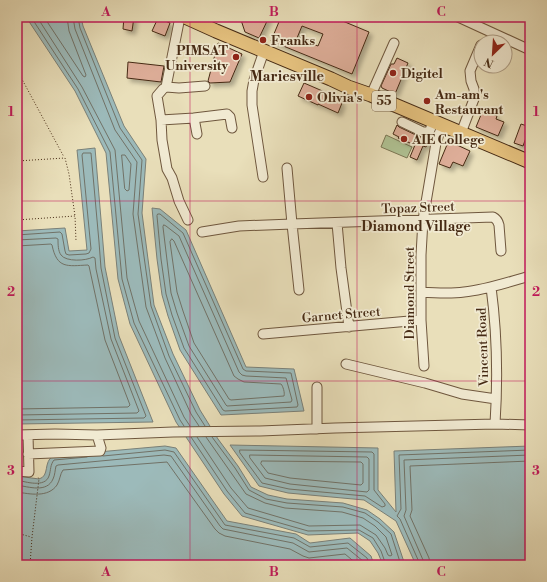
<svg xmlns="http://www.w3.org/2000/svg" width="547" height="582" font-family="'Libre Bodoni',serif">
<defs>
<filter id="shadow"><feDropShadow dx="3.5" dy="3.5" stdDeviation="2" flood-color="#0004"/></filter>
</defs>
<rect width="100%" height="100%" fill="#e9dfba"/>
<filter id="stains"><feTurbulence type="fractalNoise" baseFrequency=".005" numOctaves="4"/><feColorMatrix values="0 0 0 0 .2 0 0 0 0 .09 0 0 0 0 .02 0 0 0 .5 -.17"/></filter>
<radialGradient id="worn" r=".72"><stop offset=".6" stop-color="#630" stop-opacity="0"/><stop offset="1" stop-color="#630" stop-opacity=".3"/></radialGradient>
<!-- green -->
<path fill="#b0c394" stroke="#7b7654" d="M386 135 412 147 407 158 381 147Z"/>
<!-- water -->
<path fill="#9cbaba" stroke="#7a8078" d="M26 17H81L83 26 124 126 146 159 142 213 154 305 173 354 200 410 218 439 238 466 251 487 268 495 287 499 343 503 367 510 380 519 394 532 405 565H383L378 553 370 541 358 533 308 535 242 516 224 494 176 422 130 324 118 279 106 153 75 91Z
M95 148 105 267 119 336 153 422 17 424V231L65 228 69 251 87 250 77 150Z
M152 208 160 209 186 230 246 367 294 369 304 411 221 415 180 350 168 316 162 295 157 259Z
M230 445 378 448V490L396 512 394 451 530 446V565H416L396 521 364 500 288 493 259 486Z
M165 446 176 448 227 521 296 534 310 543 350 538 371 556 374 565H17V476L39 479C50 476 43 462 53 456Z"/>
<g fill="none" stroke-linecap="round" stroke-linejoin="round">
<!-- shore -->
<path stroke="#717267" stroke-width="1" d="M31 17 78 89 110 152 122 279 134 323 180 420 184 426
M37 17 82 87 115 150 127 278 139 321 184 417 190 426
M44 17 83 76 85 77 86 75 69 31 67 17
M73 17 75 29 115 130 137 162 133 214 146 307 165 358 191 414 199 426
M78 17 80 28 120 128 142 160 138 214 151 306 169 356 196 412 205 426
M122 155H125L131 164 129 190 127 191 125 189Z
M158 214H160L183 233 243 369 246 371 291 373 298 405 297 407 225 411 223 410 184 348 172 315 166 294 161 259 157 216Z
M164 225 166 226 179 236 239 372 242 375 246 376 286 378 292 400 291 402 227 406 226 405 189 346 177 313 171 293 163 227Z
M17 235 60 232 62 234 65 251 66 254 69 255 86 254 89 253 91 249 82 155 83 153H91L99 242 101 268 115 338 146 416 144 418 17 420
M172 239 174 241 234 376 238 379 244 382 281 384C283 386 285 393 284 396L231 400 229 399 194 343 183 311 177 292 170 242Z
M17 240 56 238 58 239C58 244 58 251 61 255 66 262 86 261 93 257L95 258 96 269 111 339 139 411 137 413 17 415
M17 246 51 244 52 245C57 269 67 266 88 265L89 266 105 340 130 405 128 407 17 409
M191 437 227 491 245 513 308 531 359 530 373 538 381 551 386 565
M197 437 231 488 248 508 309 526 360 525 376 535 385 548 388 555 390 556 392 555 386 537 375 526 363 518 342 512 285 508 265 503 246 494 206 437
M212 437 235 468 249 490 266 499 287 503 343 507 365 513 378 522 391 534 401 565
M240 450 372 452 374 454V490L385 504V506L382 507 365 496 289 489 262 483 240 453Z
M250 455 367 457 369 459V490L367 492 290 484 265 478 250 458Z
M103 456 165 450 174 452 225 525 294 538 310 547 348 543 367 558 370 565
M262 461 361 462 363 464V483L361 485 290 478 268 473 261 464Z
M17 480C26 482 45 488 49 476 51 470 50 465 54 460L87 457
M17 485C29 487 47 493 53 479 55 475 55 470 56 466L58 465 164 455 171 456 220 526 223 529 293 543 309 552 347 548 363 561 365 565
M17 492C30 494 48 498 57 485 60 480 60 474 63 470L167 462 215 529 219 533 225 536 290 549 303 556 309 558 345 554 358 565
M419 565V562L400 519 397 516 401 509 399 455 530 450
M424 565 423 560 404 516 406 510 404 460 530 455
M430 565 429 558 410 516 412 510 410 466 530 461"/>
</g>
<!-- building -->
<path fill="#ddad98" stroke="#462a14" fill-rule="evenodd" filter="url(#shadow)" d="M124 17H134L132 31 123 29Z
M240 17H269L259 38 245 32Z
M281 17H333L369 32 352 74 271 41ZM302 26 323 34 318 46 297 38Z
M158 18 170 23 165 36 152 31Z
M218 43 242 54 230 82 210 83 208 81Z
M397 58 408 63 395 94 382 88 381 86 391 64H394Z
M128 62 164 66 161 82 127 78Z
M304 83 341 99 339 102 342 103 338 113 318 104V105L298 96Z
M483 110 497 116 496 119 504 122 498 136 476 127Z
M521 124 530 127 523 146 514 143Z
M397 125 399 127 420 137 430 138 426 147 423 146 417 160 410 157 415 145 398 138 399 137 393 134Z
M449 140 458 144 457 145 470 151 463 166 453 162 450 168 439 164Z"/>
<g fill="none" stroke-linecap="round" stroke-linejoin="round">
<defs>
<path id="minor" d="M180 17 166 87 163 89 157 96 161 120 162 140 167 169 172 178 179 201 188 220
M458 17 530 50
M166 87 179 88 205 86
M371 95 394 43
M194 118 227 114 230 117 232 128
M161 120 194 118 197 134
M402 122 423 132H428L430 130 433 122
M461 133 474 99V89L471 81 470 71 481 45
M287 168 292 224 493 217C497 219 498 221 499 225L501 251
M263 177 252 105V91L254 80 264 51
M337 223 341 268 349 327
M202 232 239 226 292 224 299 290
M491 287C497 332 498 378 495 424
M421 292C435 293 450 294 464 292 486 290 508 282 530 276
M263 334 421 320
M346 364 425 383 462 394 496 399
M424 366 421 320V255L423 220 436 143 442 125
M317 429V387
M17 435 55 434 97 435 173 432 260 431 335 428 495 424 530 425
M28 454 100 451 101 448 97 435
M17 471 29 472 28 435"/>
<path id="highway" d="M185 17 216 31 331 79 348 87 371 95 530 162"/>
</defs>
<!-- minor casing -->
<use href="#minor" stroke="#6f573e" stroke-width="11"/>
<!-- highway casing -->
<use href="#highway" stroke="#462a14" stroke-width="15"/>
<!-- path -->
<path stroke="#462a14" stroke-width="1" stroke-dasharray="1 2" stroke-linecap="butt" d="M17 70 64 157
M17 161 65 158 69 174 75 216
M17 220 75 216 76 241
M17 533 31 537
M30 565 32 537 39 479 38 477"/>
<!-- minor -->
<use href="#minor" stroke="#f1ead2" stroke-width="9"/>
<!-- highway -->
<use href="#highway" stroke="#e4c07d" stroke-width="13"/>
</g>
<!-- grid -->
<path fill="none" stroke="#c2185b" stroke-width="1" stroke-opacity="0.55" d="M190 17V565M357 17V565M17 201H530M17 381H530"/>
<!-- markers -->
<g fill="#8f2418" stroke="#f1ead2" stroke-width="1.5">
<circle cx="263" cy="40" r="4"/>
<circle cx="236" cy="57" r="4"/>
<circle cx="393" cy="73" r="4"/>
<circle cx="309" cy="97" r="4"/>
<circle cx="427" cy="101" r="4"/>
<circle cx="404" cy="139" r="4"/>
</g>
<g text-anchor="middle" stroke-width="3.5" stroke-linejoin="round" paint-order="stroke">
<!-- shield labels -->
<rect fill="#f1ead2" stroke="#79644d" stroke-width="1" x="372" y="91" width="24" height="20" rx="3"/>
<g font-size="12" font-weight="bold" fill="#462a14">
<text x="384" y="105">55</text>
</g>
<!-- poi labels -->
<g font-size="13" font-weight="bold" fill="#462a14" stroke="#f1ead2" text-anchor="start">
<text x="271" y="45">Franks</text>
<text x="228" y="55" text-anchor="end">PIMSAT<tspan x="228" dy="15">University</tspan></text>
<text x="401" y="78">Digitel</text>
<text x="435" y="99">Am-am's<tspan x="435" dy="15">Restaurant</tspan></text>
<text x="317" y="102">Olivia's</text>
<text x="412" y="144">AIE College</text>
</g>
<!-- street labels -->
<g font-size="13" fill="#462a14" stroke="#f1ead2">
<text transform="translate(418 207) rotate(-2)" y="5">Topaz Street</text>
<text transform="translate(409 293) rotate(-90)" y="5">Diamond Street</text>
<text transform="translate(341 314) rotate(-5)" y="5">Garnet Street</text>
<text transform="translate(482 347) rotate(-92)" y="5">Vincent Road</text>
</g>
<!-- neighbourhood labels -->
<g font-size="14" font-weight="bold" fill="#462a14" stroke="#f1ead2">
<text x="287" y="81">Mariesville</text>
<text x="416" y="231">Diamond Village</text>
</g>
</g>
<!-- margin -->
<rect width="547" height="582" fill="none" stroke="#e9dfba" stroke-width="44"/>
<!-- north arrow -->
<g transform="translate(493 54) rotate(205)"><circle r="19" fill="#f1ead2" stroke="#ad9d86"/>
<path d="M0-3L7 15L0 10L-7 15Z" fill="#8f2418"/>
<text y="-6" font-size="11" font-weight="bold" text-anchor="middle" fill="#462a14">N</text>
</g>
<rect x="22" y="22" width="503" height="538" fill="none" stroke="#c2185b" stroke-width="1.5"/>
<g font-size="13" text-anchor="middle" font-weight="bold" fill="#c2185b">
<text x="106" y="16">A</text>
<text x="274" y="16">B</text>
<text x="441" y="16">C</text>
<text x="11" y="116">1</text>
<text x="536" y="116">1</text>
<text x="11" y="296">2</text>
<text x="536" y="296">2</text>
<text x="11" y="475">3</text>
<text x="536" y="475">3</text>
<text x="106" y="576">A</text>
<text x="274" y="576">B</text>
<text x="441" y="576">C</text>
</g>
<rect width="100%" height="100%" filter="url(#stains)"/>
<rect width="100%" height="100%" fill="url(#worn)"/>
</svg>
